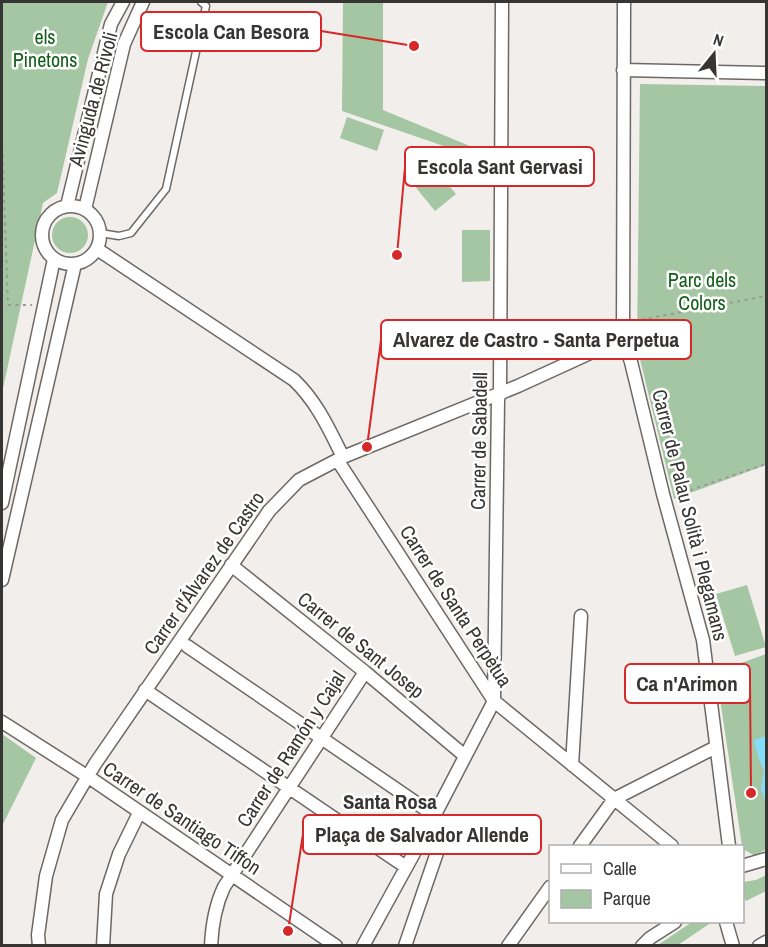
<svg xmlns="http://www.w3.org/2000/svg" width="768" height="947" font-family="'Archivo Narrow',sans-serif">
<rect width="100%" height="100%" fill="#f2eeeb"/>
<!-- green -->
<path fill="#a5c6a3" d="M2 2H108L88 59 57 193 43 203 2 393Z
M343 2H383V110L482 151 461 152 342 111Z
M640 84 766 86V465L674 499 637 347Z
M347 117 384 130 377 151 340 138Z
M424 156 456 194 435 211 404 173Z
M52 235a18 18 0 1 1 36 0a18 18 0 1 1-36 0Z
M462 230H490V281L462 282Z
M747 585 766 647 735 656 716 594Z
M766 654V849L755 856 743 849 742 846 716 672Z
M2 734 36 758 2 826Z
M766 875V891L746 901 743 895V882L756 880Z
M692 922H712L678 945H658Z"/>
<!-- water -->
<path fill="#84defb" d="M766 736V803L761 789 764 771 758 756 754 740Z"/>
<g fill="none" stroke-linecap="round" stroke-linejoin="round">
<defs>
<path id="lane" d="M100 233 119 236 131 233 166 189 206 6 201 2"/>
<path id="street" d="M624 2 623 338 631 362 663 494 703 640 729 846
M623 70 766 73
M42 235a29 29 0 1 1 58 0a29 29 0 1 1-58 0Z
M67 206 111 24 123 2
M85 209 124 44 143 2
M97 249 294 380C317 402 329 429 343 457
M338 461 494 701 672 846
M2 503 54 259
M231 565 365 672 465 756
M2 580 75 264
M187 646 428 811
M145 690 406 867
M2 722 93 780 336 946
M572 765 581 616
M580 846 614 799 716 747
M742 866 766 859
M726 922 733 946
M39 946 38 935 46 876 62 820 95 764 269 511 299 480 343 457 518 386 623 338
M103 946 106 894 119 854 139 813
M211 946C212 924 215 906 224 887L365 672
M363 946 430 824 494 701 498 400 500 391 502 2
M405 946 443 835 430 824
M508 946 550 887
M642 946 650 938 675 922
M759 946 766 942"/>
</defs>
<!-- lane casing -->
<use href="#lane" stroke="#6c6865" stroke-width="9"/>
<!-- street casing -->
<use href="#street" stroke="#6c6865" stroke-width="15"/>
<!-- path -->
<path stroke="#9b9896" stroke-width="2" stroke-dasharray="3 4.5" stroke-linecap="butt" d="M2 140 8 305H32
M634 321 766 296
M676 495 766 464"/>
<!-- lane -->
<use href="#lane" stroke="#fff" stroke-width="6"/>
<!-- street -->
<use href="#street" stroke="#fff" stroke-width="12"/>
</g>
<g text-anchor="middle" stroke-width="5" stroke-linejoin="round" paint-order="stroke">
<!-- park labels -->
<g font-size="20" fill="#125d17" stroke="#fff">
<text x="45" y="44">els<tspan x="45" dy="23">Pinetons</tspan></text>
<text x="702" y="287">Parc dels<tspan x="702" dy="23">Colors</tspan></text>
</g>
<!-- street labels -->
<g font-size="20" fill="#373534" stroke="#fff">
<text transform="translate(93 99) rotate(-75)" y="7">Avinguda de Rivoli</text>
<text transform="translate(479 441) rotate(-89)" y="7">Carrer de Sabadell</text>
<text transform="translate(690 515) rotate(76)" y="7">Carrer de Palau Solità i Plegamans</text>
<text transform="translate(204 573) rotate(-55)" y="7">Carrer d'Álvarez de Castro</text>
<text transform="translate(456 606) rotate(57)" y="7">Carrer de Santa Perpètua</text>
<text transform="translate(361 645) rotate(39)" y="7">Carrer de Sant Josep</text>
<text transform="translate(291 749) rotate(-57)" y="7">Carrer de Ramón y Cajal</text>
<text transform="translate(182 818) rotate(34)" y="7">Carrer de Santiago Tiffon</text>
</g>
<!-- neighbourhood labels -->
<g font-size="21" font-weight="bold" fill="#373534" stroke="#fff">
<text x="390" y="809">Santa Rosa</text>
</g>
</g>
<!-- callouts -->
<path fill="none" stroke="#d62828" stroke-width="2" d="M414 46L321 31M397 255L405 167M367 447L381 340M751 793L750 684M288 931L303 834"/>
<g fill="#d62828" stroke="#fff" stroke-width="2">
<circle cx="414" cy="46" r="6"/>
<circle cx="397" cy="255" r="6"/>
<circle cx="367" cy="447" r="6"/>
<circle cx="751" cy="793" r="6"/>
<circle cx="288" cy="931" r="6"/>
</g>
<g fill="#fff" stroke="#d62828" stroke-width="2">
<rect x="141" y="12" width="180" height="39" rx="6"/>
<rect x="405" y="147" width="189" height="39" rx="6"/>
<rect x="381" y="320" width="310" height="39" rx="6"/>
<rect x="625" y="664" width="125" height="39" rx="6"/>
<rect x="303" y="815" width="238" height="39" rx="6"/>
</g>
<g font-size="21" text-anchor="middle" font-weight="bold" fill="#373534">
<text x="231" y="39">Escola Can Besora</text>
<text x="500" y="174">Escola Sant Gervasi</text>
<text x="536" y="347">Alvarez de Castro - Santa Perpetua</text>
<text x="687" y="691">Ca n'Arimon</text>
<text x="422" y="842">Plaça de Salvador Allende</text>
</g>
<!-- border -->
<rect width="768" height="947" fill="none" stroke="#373534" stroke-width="6"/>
<!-- legend -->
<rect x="549" y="845" width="195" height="78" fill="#ffffff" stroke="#afaeae" stroke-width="1.5"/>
<rect x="561" y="864" width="30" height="9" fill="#ffffff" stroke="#afaeae" stroke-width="1.5"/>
<text x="603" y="875" font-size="18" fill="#373534">Calle</text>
<rect x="561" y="890" width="30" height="18" fill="#a5c6a3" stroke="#afaeae" stroke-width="1.5"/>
<text x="603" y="905" font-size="18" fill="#373534">Parque</text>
<!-- north arrow -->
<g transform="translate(714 54) rotate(18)" stroke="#ffffff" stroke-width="4.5" paint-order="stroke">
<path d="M0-4.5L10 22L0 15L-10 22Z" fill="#373534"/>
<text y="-9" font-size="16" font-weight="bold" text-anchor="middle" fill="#373534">N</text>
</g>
</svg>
